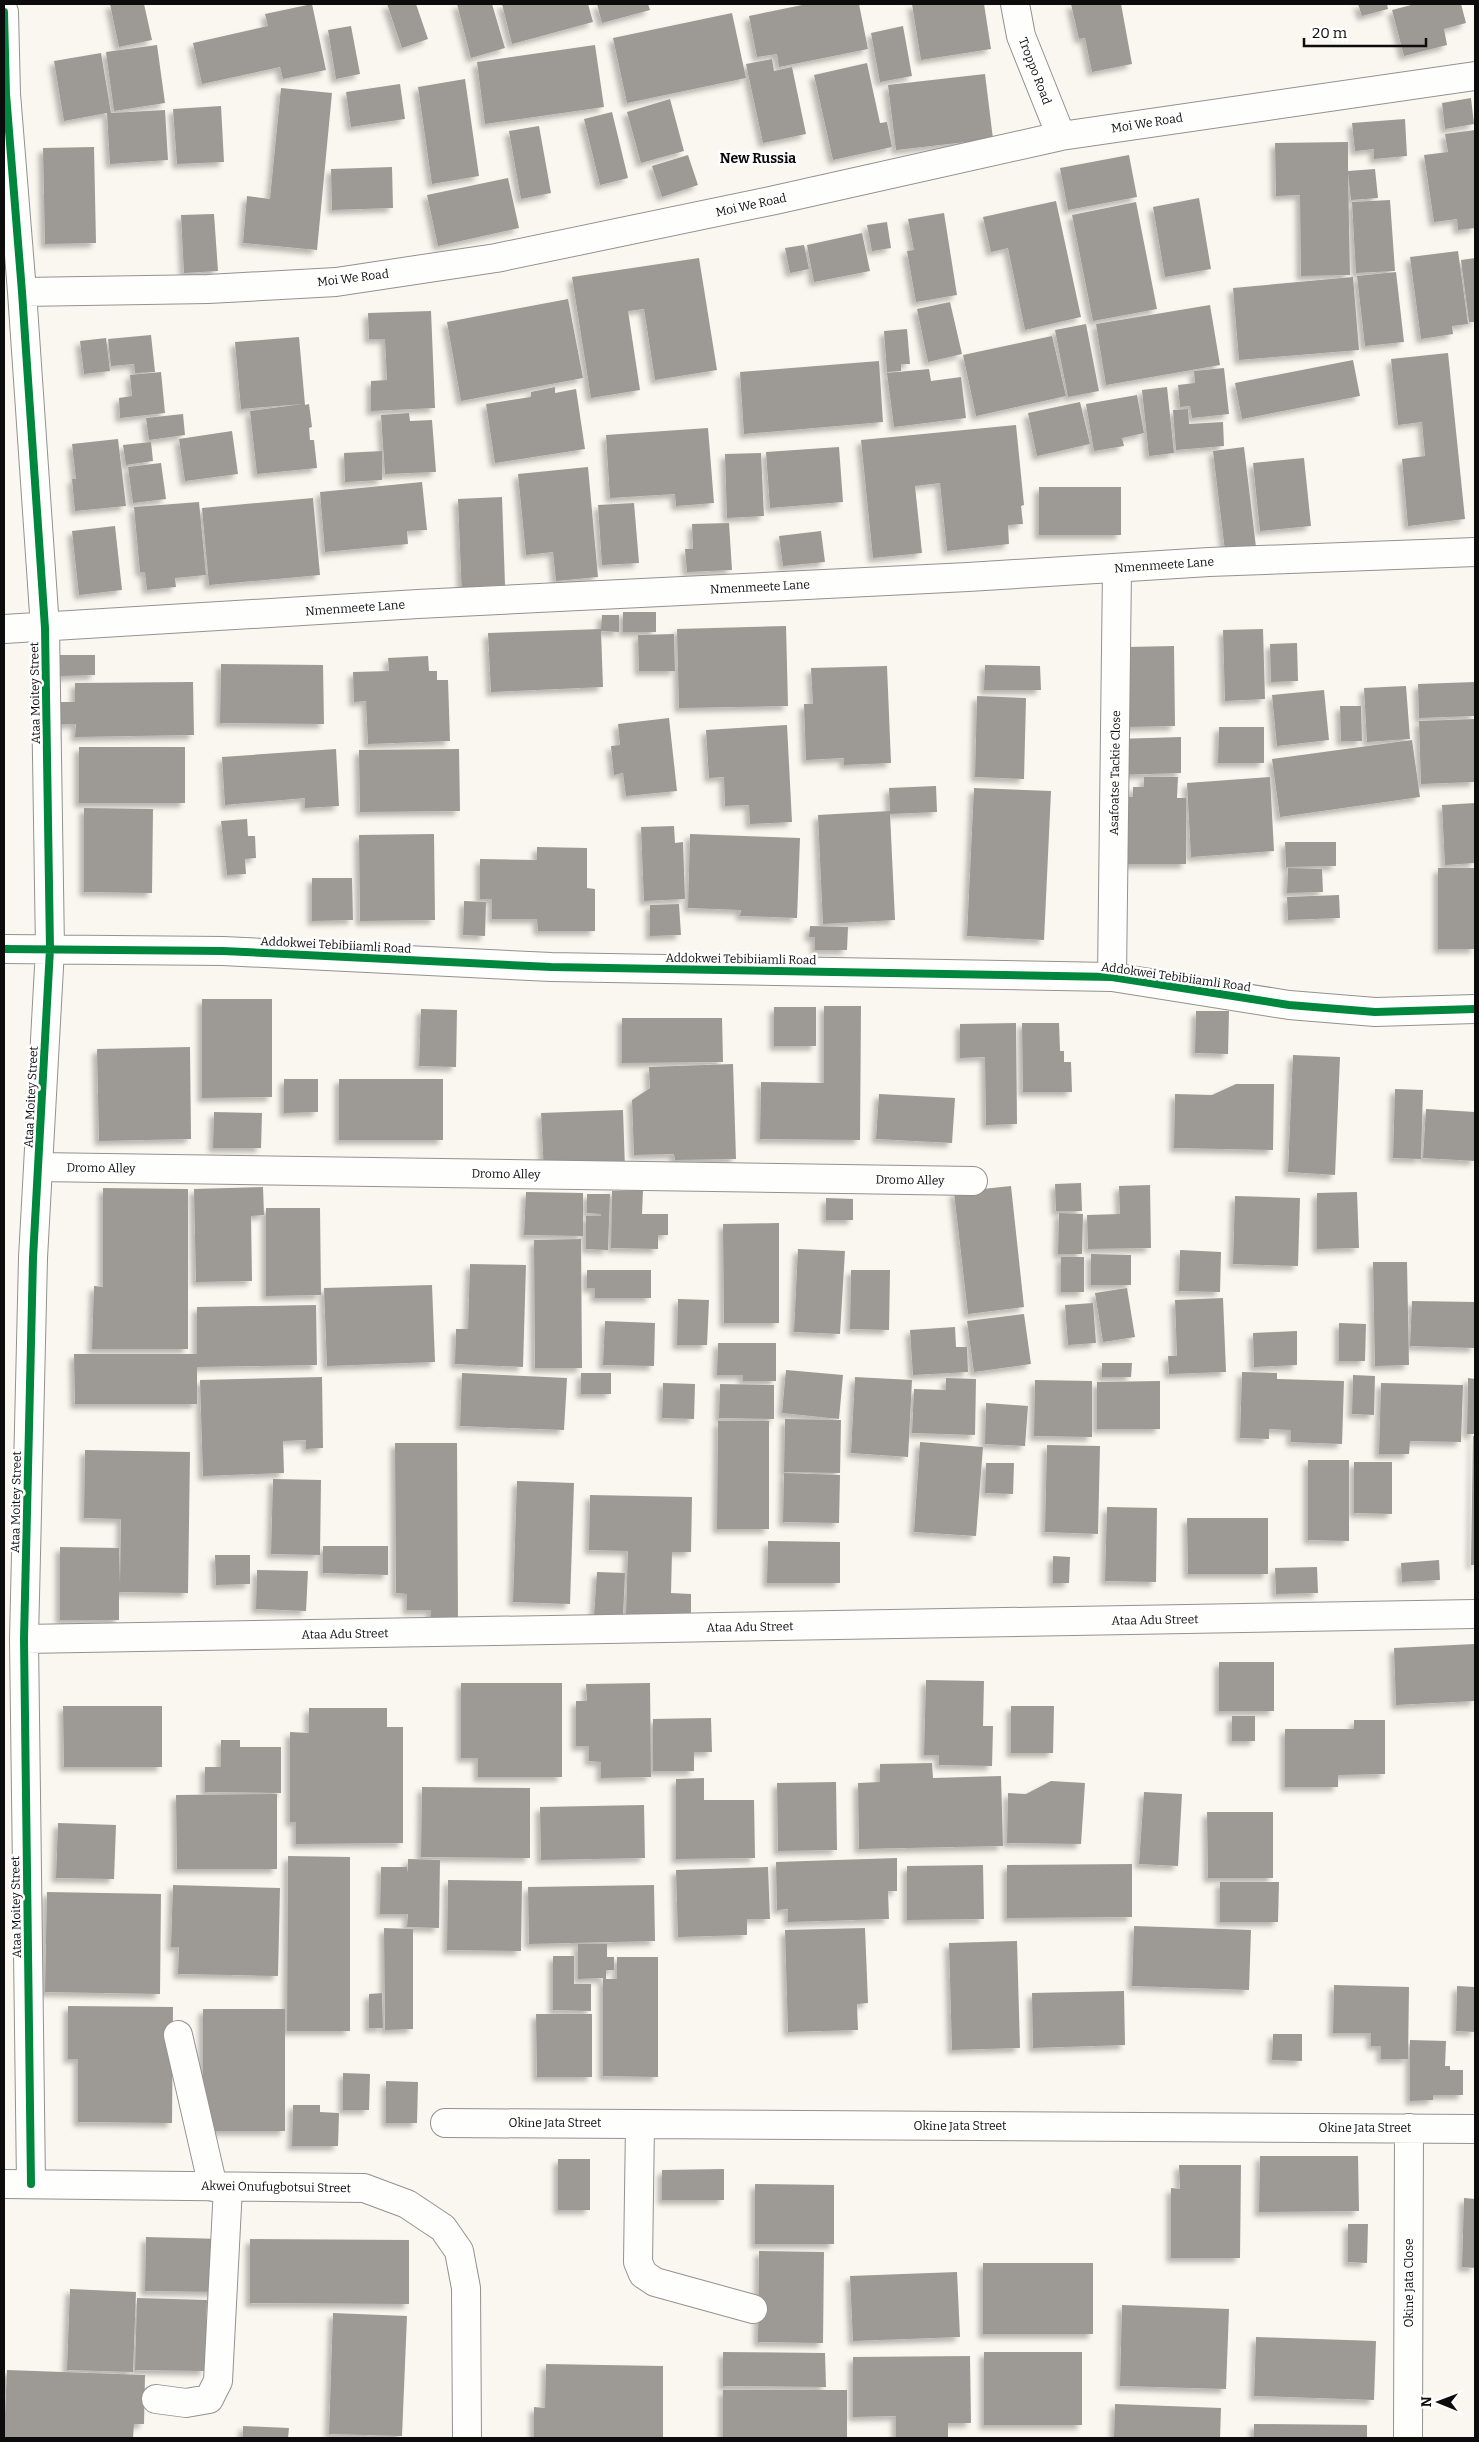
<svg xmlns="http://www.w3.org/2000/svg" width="1479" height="2442" font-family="Bitter,serif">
<defs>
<filter id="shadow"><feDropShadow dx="-4.5" dy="4.5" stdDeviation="2.5" flood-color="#0004"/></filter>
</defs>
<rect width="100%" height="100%" fill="#faf7f0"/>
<!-- building -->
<path fill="#9d9a96" filter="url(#shadow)" d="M110 4H144L152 40 119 47Z
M312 4 326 70 283 79 280 67 202 84 193 43 268 26 265 14Z
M387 4H416L428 39 402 48Z
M457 4H492L505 48 471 58Z
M502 4H588L593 22 512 44Z
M597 4H648L650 10 602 23Z
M807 4H859L868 49 779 67 777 54 757 57 749 16Z
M912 4H984L991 49 921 60Z
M1071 4H1121L1132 64 1092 72 1085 38 1079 39Z
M1358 4H1387L1388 9 1362 16Z
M1415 4H1461L1466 23 1444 29 1447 45 1404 56 1392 10Z
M732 13 746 78 627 103 613 38Z
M351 26 360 74 336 79 328 30Z
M903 26 912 76 880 82 871 33Z
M157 45 165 103 114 111 106 52Z
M595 45 604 107 485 124 477 62Z
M101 53 111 113 165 110 168 160 110 164 107 113 64 121 54 61Z
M772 59 774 71 792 67 806 134 763 143 746 64Z
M867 63 880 123 887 122 892 147 833 160 814 75Z
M985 74 993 139 896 150 888 85Z
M465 79 479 176 432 184 418 87Z
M400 84 405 119 351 127 346 92Z
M281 88 332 93 317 250 243 243 247 196 270 199Z
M1471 98 1474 124 1445 129 1442 103Z
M670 99 684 151 641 163 627 112Z
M221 106 224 162 177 164 173 109Z
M612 112 628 178 600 185 584 119Z
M1405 119 1407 156 1374 159V149L1355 151 1352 123Z
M539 126 551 193 521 199 509 131Z
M1475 130V228L1458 230 1457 219 1434 222 1424 155 1448 152 1445 134Z
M1348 142V171L1375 169 1378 198 1351 200 1348 173 1350 275 1301 276 1300 195 1276 196 1275 143Z
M94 147 96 243 45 244 43 148Z
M688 155 698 185 662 197 652 166Z
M1129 155 1137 197 1068 210 1060 168Z
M392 167 393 208 332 210 331 169Z
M508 178 519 228 438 246 427 195Z
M1199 198 1211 269 1165 277 1153 207Z
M1390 200 1395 271 1356 273 1352 202Z
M1056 201 1081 317 1025 330 1008 248 991 252 983 217Z
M1136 202 1157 309 1093 321 1072 215Z
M944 213 957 295 916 302 907 251 914 250 908 219Z
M214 214 218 271 184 273 181 215Z
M887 222 891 248 872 251 867 225Z
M862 233 870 271 814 282 807 245Z
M804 245 809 269 790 273 785 248Z
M1458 251 1468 324 1452 326 1453 334 1421 339 1410 257Z
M699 258 717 370 655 380 644 309 628 311 640 390 591 398 572 277Z
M1475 258V322H1469L1461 260Z
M1396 272 1404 342 1365 346 1357 276Z
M1353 277 1359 350 1239 360 1233 288Z
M568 299 583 378 461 401 447 322Z
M950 302 962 354 928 362 917 309Z
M1210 305 1220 365 1106 385 1096 324Z
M431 311 435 408 371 411V381L387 380 385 339H369L368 313Z
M1086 324 1099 391 1068 397 1055 330Z
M907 329 910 364H901V371L887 372 884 331Z
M151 335 155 372 135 373 134 364 111 366 108 339Z
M1052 336 1066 396 976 416 963 355Z
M299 337 305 405 309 404 312 427 309 428 310 440H314L317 468 257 474 250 411 303 404 241 409 235 342Z
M106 338 110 371 84 374 80 341Z
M1448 353 1465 519 1408 526 1402 459 1425 456 1422 422 1398 425 1391 359Z
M1353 360 1360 396 1242 419 1235 383Z
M879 361 883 422 744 434 740 372Z
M1224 368 1229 414 1192 418 1190 406 1180 407 1178 385 1195 383 1194 371Z
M929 369 931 381 961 377 966 418 894 427 887 373Z
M161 372 165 413 120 418 119 398 132 396 130 375Z
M555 387V393L576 389 585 449 495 463 486 404 531 397V392Z
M1167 387 1174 453 1149 456 1142 390Z
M1137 395 1144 433 1122 438 1124 446 1094 451 1086 404Z
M1080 402 1090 444 1037 456 1028 413Z
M1188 409 1189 424 1223 422 1224 446 1176 450 1173 410Z
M409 413 410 421 432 420 436 472 385 474 381 415Z
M183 414 185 435 149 440 146 418Z
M1016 425 1024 505 1021 506 1023 524 1008 525 1009 544 947 551 940 483 915 486 922 553 873 558 861 440Z
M708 428 714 503 676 506 675 494 610 498 606 435Z
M232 431 238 474 185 481 179 439Z
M118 439 126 506 75 511 72 479H76L72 444Z
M151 442 153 461 126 465 123 445Z
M839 447 843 502 770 508 766 452Z
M1244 447 1256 547 1225 551 1213 451Z
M382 451V480L345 482 344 453Z
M761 453 764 516 727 518 725 454Z
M1304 458 1311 526 1260 531 1253 463Z
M161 463 166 499 133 503 128 467Z
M588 467 598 577 556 581 553 552 526 555 518 474Z
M422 482 427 530 407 531 408 544 325 552 320 492Z
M1039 487H1121V535H1039Z
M502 497 505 585 484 586V596L462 597 458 499Z
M313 498 320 575 209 585 202 508Z
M199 502 206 575 175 578 176 587 147 590 145 572H140L134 507Z
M634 503 639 563 602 565 598 505Z
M729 523 732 570 687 572 685 549H693L692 524Z
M115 526 122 590 79 595 72 531Z
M821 531 825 562 783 566 779 536Z
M623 612H656V632H623Z
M602 615H619V632L601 631 603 687 491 692 488 633 601 629Z
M786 626 788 706 679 708 677 629Z
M1263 629 1265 699 1225 701 1223 630Z
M674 634 675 671H639L638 635Z
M1297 643 1298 681 1271 682 1270 644Z
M1174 646 1175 726 1128 727 1127 647Z
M60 655H95V675L60 676Z
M428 656 429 671H437V680H448L450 741 368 744 366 701 354 702 353 672 389 671 388 658Z
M221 664 323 665 324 724 220 723Z
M985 665 1040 666 1041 690H984Z
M887 666 891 763 844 765V758L806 760 804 704H813L811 668Z
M193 682 194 735 75 737 76 724H57L56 702H75V683Z
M1475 682V716L1419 718 1418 684Z
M1406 686 1410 739 1367 742 1364 688Z
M1324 690 1329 740 1277 746 1272 695Z
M977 696 1026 698 1024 779 975 777Z
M1340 706H1361L1362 741H1341Z
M669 718 677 791 626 796 623 773 614 775 611 746 620 745 618 724Z
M1475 719V782L1421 784 1419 721Z
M787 725 792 822 750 824 749 805 725 806 724 777 709 778 706 730Z
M1219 727H1264V763H1218Z
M1181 737V773L1117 775 1116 739Z
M1412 740 1420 797 1280 817 1272 759Z
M79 747H185V803H79Z
M336 749 339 806 305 808V798L225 805 222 757Z
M459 749 460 811 360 812 359 750Z
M1144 777H1178L1177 798H1186V864H1123V796L1133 797V787H1144Z
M1270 777 1274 851 1191 857 1187 783Z
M936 786 937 812 890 814 895 920 823 924 818 815 890 811 889 788Z
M974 788 1051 791 1044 940 967 936Z
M1475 803V863L1445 865 1442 805Z
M84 808 153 809 152 893 84 892Z
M247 819 248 836H255L256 858 245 859 246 874 227 875 221 821Z
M674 826 675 843 683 842 685 899 644 901 641 827Z
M434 834 435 920 360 921 359 835Z
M690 834 800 838 797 918 740 916 741 910 688 908Z
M1285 842H1336V866L1286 867Z
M537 847 587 848V888L595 889V931H538L537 919H492V899H480V859L537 860Z
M1288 868 1322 869 1323 892 1287 893Z
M1438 868H1475V949H1438Z
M312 878H352L353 920 312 921Z
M1339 895 1340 918 1288 920 1287 897Z
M464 901 486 902 485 936 463 935Z
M679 904 681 935 650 936V905Z
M810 926 848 927 847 950H815V937H809Z
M202 999H272V1097L202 1098Z
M824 1006H861L860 1140 760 1139 761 1082 824 1083Z
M774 1007H816V1046H774Z
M421 1009 457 1010 456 1067 419 1066Z
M1196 1011H1229L1228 1054 1195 1053Z
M622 1018H722L723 1062 622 1063Z
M1016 1023 1017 1124 986 1125 985 1057 960 1058V1024Z
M1022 1023H1059L1060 1051H1064V1062H1071L1072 1092H1023Z
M190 1047 191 1139 99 1141 97 1049Z
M1293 1055 1340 1057 1335 1175 1288 1172Z
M733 1064 736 1159 675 1160 674 1154 634 1155 632 1100 650 1088 649 1067Z
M284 1079H318V1112L284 1113Z
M339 1079H443V1140H339Z
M1236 1084H1274L1273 1150 1174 1148 1175 1094 1212 1095Z
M1395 1089 1423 1090 1421 1159 1393 1158Z
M879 1094 955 1098 952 1143 876 1139Z
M1426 1109 1475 1112V1161L1423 1158Z
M623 1110 625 1168 544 1172 541 1113Z
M214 1112 262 1113 261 1148H213Z
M1081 1183 1082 1211H1056L1055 1184Z
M1150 1185 1151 1248 1088 1249 1087 1215 1120 1214 1119 1186Z
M1011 1186 1024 1307 968 1314 954 1192Z
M263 1187 264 1215 251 1216 252 1281 196 1282 194 1189Z
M103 1188 188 1189V1349H92L94 1286 103 1287Z
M643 1190 642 1214H668V1235H658V1249L611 1248 612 1191Z
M526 1192 583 1193V1236L524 1235Z
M1357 1192 1359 1248 1317 1249V1193Z
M587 1194H610L608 1250 586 1249V1216H601V1214L587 1213Z
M1235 1196 1300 1198 1298 1266 1233 1264Z
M826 1198 853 1199V1220H826Z
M266 1208H320L321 1295 266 1296Z
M1059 1213 1083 1214 1082 1254H1058Z
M779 1223V1323H724L723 1224Z
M581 1239 582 1368H535L534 1240Z
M798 1249 845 1251 840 1334 794 1332Z
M1180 1250 1221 1252 1220 1292 1179 1291Z
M1091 1254 1131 1255V1285H1091Z
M1061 1257H1084V1292H1061Z
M1373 1262H1407L1409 1365 1375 1366Z
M470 1264 526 1265 523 1367 455 1364 456 1329H468Z
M587 1270H651V1298H595V1288H587Z
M851 1270H890L889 1330 850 1329Z
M432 1285 435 1362 327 1366 324 1288Z
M1127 1288 1135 1337 1103 1342 1095 1293Z
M1223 1298 1226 1372 1169 1374 1168 1356H1177L1175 1300Z
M678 1299 709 1300 707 1345H677Z
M1412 1301 1475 1302V1348L1410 1346Z
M1093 1303 1096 1343 1068 1345 1065 1305Z
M316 1305 317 1365 197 1367V1404H75L74 1354H197V1307Z
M1024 1314 1031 1364 974 1372 967 1321Z
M605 1321 655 1323 654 1366 603 1365Z
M1339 1323 1366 1324 1365 1361H1339Z
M955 1327 956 1347H967L968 1372 913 1375 910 1330Z
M1297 1331V1365L1254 1367 1253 1333Z
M718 1343H776V1381H743V1375H717Z
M1102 1363H1132L1131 1377H1102Z
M786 1370 843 1375 839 1419 782 1413Z
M1242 1372 1277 1373V1379L1344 1381 1342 1444 1291 1442V1430L1269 1429V1439L1240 1438Z
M462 1373 567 1378 564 1430 460 1426Z
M581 1373H611V1394H581Z
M1353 1375 1375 1376 1374 1415 1352 1414Z
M322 1377 323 1448 306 1449V1440L283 1441 284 1473 203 1476 200 1380Z
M855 1377 912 1380 908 1457 851 1453Z
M946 1378 976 1379 975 1435 912 1433 914 1389 946 1390Z
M1468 1378 1475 1379V1434H1467Z
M1035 1380 1092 1381V1437L1034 1436Z
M1160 1381V1429H1097V1382Z
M663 1383 695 1384 694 1419 662 1418Z
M1381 1383 1463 1385 1461 1442 1410 1441 1409 1454H1379Z
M720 1384 774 1385V1419L719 1418Z
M986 1403 1028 1406 1025 1446 985 1444Z
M785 1419 841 1420 840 1473 784 1472Z
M718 1421H769V1529H717Z
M1473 1436H1475V1565H1471Z
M920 1442 983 1447 976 1536 914 1532Z
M395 1443H457L458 1622H431V1610H407V1594L396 1593Z
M1047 1445 1100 1446 1098 1534 1045 1532Z
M85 1450 190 1452 188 1593 119 1592V1620H60V1547L119 1548 120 1585 121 1519 84 1518Z
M1308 1460H1349V1541L1308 1540Z
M1354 1462H1392V1514L1354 1513Z
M986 1463H1014L1013 1494 985 1493Z
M784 1473 840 1475 839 1523 783 1522Z
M273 1479 321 1480 320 1555 271 1554Z
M517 1481 574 1483 570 1604 513 1602Z
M590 1495 692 1497 691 1552H672L671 1593 691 1594V1614H626L628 1551 589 1550Z
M1107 1507 1157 1508 1156 1582 1105 1581Z
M1187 1518H1268V1574H1188Z
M768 1541 840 1542V1583H767Z
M323 1546H388V1575L323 1573Z
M215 1555H250V1584L216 1585Z
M1053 1556 1070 1557 1069 1583H1053Z
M1439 1560 1440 1580 1402 1582 1401 1563Z
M1317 1567 1318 1593 1276 1594 1275 1568Z
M257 1570 308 1571 306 1611 256 1609Z
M597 1572 625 1573 623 1617 594 1616Z
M1475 1644V1701L1396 1705 1394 1648Z
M1219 1662H1274V1711H1219Z
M926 1680 984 1681 983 1726H993L992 1766 939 1765V1755H924Z
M461 1683H562V1777H478V1758H461Z
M650 1683 651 1777 601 1778V1762L589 1761V1746H576V1701H587L586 1684Z
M63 1706H162V1767H64Z
M1011 1706H1054L1053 1753H1011Z
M309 1708H387V1727H403V1843L296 1844V1822H290V1732L309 1733Z
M1232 1716H1255V1741H1232Z
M711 1718 712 1752H694V1771H653V1719Z
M1354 1720H1385V1774L1338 1775V1787H1285V1729H1354Z
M221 1740H240V1747H281V1793L205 1792V1767H221Z
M932 1763 933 1778 1001 1776 1003 1846 859 1849 858 1783 880 1782V1764Z
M704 1778V1800H754L755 1858 676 1859V1779Z
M1051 1781 1085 1783 1081 1844 1007 1843 1008 1793 1026 1794Z
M836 1782 837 1850 778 1851 777 1783Z
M422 1787 530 1788V1858L421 1857Z
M1144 1792 1182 1794 1178 1866 1139 1864Z
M277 1794V1869H177L176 1795Z
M644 1805 645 1858 541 1860 540 1807Z
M1207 1812H1273V1878H1208Z
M58 1823 116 1825 114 1879 56 1878Z
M288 1856 350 1857V2031H287Z
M897 1858V1891H888L889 1919 788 1922V1909L777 1910 776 1862Z
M408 1859 440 1860 439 1928 407 1927 408 1914H380L381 1867H407L408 1873Z
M1132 1864V1917L1007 1918V1865Z
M983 1865 984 1919 907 1920V1866Z
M768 1867 770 1919H747V1935L678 1937 676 1870Z
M448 1880 522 1881 521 1951 447 1950Z
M1220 1882H1279L1278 1922H1220Z
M173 1885 280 1888 278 1976 178 1974 179 1947H171Z
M654 1885 655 1941 529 1944 528 1887Z
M47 1892 161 1894 160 1994 45 1992Z
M1134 1926 1251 1930 1249 1990 1132 1986Z
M384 1928 413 1929V2029L385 2030Z
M865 1928 868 2003 857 2004 858 2030 788 2032 785 1930Z
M1017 1941 1020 2048 952 2050 949 1943Z
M578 1944H607V1957H614V1970H606V1979H617V1957H658V2077L603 2076V1978L578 1979Z
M553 1956H574V1984H591V2011L553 2010Z
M1334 1985 1409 1987 1408 2059H1381V2046H1371V2033H1333Z
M1457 1986 1475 1987V2032L1456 2031Z
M1124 1991 1125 2045 1033 2048 1032 1993Z
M382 1993 383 2028H369V1994Z
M68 2006 173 2007 172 2123 78 2122V2059H68Z
M203 2009H285V2131H203Z
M536 2014H592V2077H537Z
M1273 2034H1302V2061L1272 2060Z
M1410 2040 1446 2041 1445 2066H1450V2070H1463V2095H1433V2100L1410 2101Z
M343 2073 370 2074 369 2110H343Z
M386 2081 418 2082 417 2123H386Z
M293 2105H320V2112L339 2113 338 2146H292Z
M1260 2156H1358L1359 2211 1259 2212Z
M558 2159H590V2210H558Z
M1179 2165H1241L1240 2258H1171V2188L1180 2189Z
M724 2169V2200H662V2170Z
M755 2184 834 2185V2244H755Z
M1464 2198 1475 2199V2268L1462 2267Z
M1348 2224H1368L1367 2263 1348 2262Z
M146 2237 223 2239 222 2292 145 2291Z
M250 2239 409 2240V2304L250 2303Z
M759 2251 824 2252 823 2343 758 2342Z
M983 2263H1093V2334H983Z
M957 2272 960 2337 853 2341 850 2276Z
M70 2289 136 2292 133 2372 67 2370Z
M137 2298 207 2300 205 2371 135 2370Z
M1122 2305 1229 2309 1226 2389 1120 2386Z
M333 2313 407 2316 402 2436 329 2434Z
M1256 2337 1376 2341 1374 2400 1254 2396Z
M723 2352 825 2353 826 2387 723 2386Z
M984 2352H1082V2425H984Z
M970 2356 971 2423H948V2438H896V2416L853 2417V2357Z
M546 2364 663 2366V2438H534V2407L545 2408Z
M7 2370 145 2375 144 2424H134L133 2438H4Z
M723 2390H847V2438H723Z
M1115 2404 1221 2408 1220 2438H1114Z
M1254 2424 1367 2425V2438H1254Z
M243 2426 289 2428 288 2438H243Z"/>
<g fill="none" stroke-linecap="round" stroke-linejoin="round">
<defs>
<path id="minor" d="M1015 4 1021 36 1061 136
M4 12 6 94 22 292 45 628 50 949 33 1258 24 1639 31 2184
M22 292 208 289 336 282 496 258 775 200 1061 136 1475 76
M4 629 418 604 968 577 1209 562 1475 552
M4 949 223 951 551 967 1112 977 1289 1005 1375 1012 1475 1009
M1112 977 1117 569
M38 1167 973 1181
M24 1639 1475 1614
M178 2035 213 2187
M445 2123 1475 2129
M640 2124 638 2262 643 2274 655 2282 753 2309
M4 2184 364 2188 407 2204 443 2228 459 2251 466 2288 467 2438
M156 2399 186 2403 209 2399 218 2381 228 2187
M1408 2438 1409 2128"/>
</defs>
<!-- minor casing -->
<use href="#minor" stroke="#93928f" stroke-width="30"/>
<!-- minor -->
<use href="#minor" stroke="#fefefd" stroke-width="28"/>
<defs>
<path id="cycleway" d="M4 12 6 94 22 292 45 628 50 949 33 1258 24 1639 31 2184
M4 949 223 951 551 967 1112 977 1289 1005 1375 1012 1475 1009"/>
</defs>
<!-- cycleway casing -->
<use href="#cycleway" stroke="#fff" stroke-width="11"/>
<!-- cycleway -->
<use href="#cycleway" stroke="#00873e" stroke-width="8"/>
</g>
<g text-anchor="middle" stroke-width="5" stroke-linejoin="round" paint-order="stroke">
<!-- street labels -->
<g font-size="12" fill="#0c0c0c" stroke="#fff">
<text transform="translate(1035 71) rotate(69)" y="4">Troppo Road</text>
<text transform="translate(1147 123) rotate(-9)" y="4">Moi We Road</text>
<text transform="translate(751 205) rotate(-12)" y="4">Moi We Road</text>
<text transform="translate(353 278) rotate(-7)" y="4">Moi We Road</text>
<text transform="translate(1164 565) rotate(-4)" y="4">Nmenmeete Lane</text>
<text transform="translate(760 587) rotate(-3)" y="4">Nmenmeete Lane</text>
<text transform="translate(355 608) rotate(-4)" y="4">Nmenmeete Lane</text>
<text transform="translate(35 693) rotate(-91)" y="4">Ataa Moitey Street</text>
<text transform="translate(1115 773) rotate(-89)" y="4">Asafoatse Tackie Close</text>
<text transform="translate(336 945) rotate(3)" y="4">Addokwei Tebibiiamli Road</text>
<text transform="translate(741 959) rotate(1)" y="4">Addokwei Tebibiiamli Road</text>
<text transform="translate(1176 977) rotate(8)" y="4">Addokwei Tebibiiamli Road</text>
<text transform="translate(31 1097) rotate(-87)" y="4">Ataa Moitey Street</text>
<text transform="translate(101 1168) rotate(1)" y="4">Dromo Alley</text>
<text transform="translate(506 1174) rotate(1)" y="4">Dromo Alley</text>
<text transform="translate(910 1180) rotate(1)" y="4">Dromo Alley</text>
<text transform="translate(16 1502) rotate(-89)" y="4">Ataa Moitey Street</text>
<text transform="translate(1155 1620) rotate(-1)" y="4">Ataa Adu Street</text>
<text transform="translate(750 1627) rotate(-1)" y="4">Ataa Adu Street</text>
<text transform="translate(345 1634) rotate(-1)" y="4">Ataa Adu Street</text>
<text transform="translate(16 1907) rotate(-91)" y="4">Ataa Moitey Street</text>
<text x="555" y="2127">Okine Jata Street</text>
<text x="960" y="2130">Okine Jata Street</text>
<text x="1365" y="2132">Okine Jata Street</text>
<text transform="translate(276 2187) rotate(1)" y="4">Akwei Onufugbotsui Street</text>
<text transform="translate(1409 2283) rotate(-90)" y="4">Okine Jata Close</text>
</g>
<!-- neighbourhood labels -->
<g font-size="14" font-weight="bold" fill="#0c0c0c" stroke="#fff">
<text x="758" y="163">New Russia</text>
</g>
</g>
<!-- border -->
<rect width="1479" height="2442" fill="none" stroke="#0c0c0c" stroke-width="10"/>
<!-- north arrow -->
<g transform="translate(1439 2402) rotate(271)" stroke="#ffffff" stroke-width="4" paint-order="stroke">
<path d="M0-4L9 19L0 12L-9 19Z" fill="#0c0c0c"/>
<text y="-8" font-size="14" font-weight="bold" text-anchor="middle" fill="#0c0c0c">N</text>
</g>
<!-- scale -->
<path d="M1304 38v8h122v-8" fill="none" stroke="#0c0c0c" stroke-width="2.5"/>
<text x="1312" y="38" font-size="15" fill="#0c0c0c" stroke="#ffffff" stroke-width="4" paint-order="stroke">20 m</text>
</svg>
